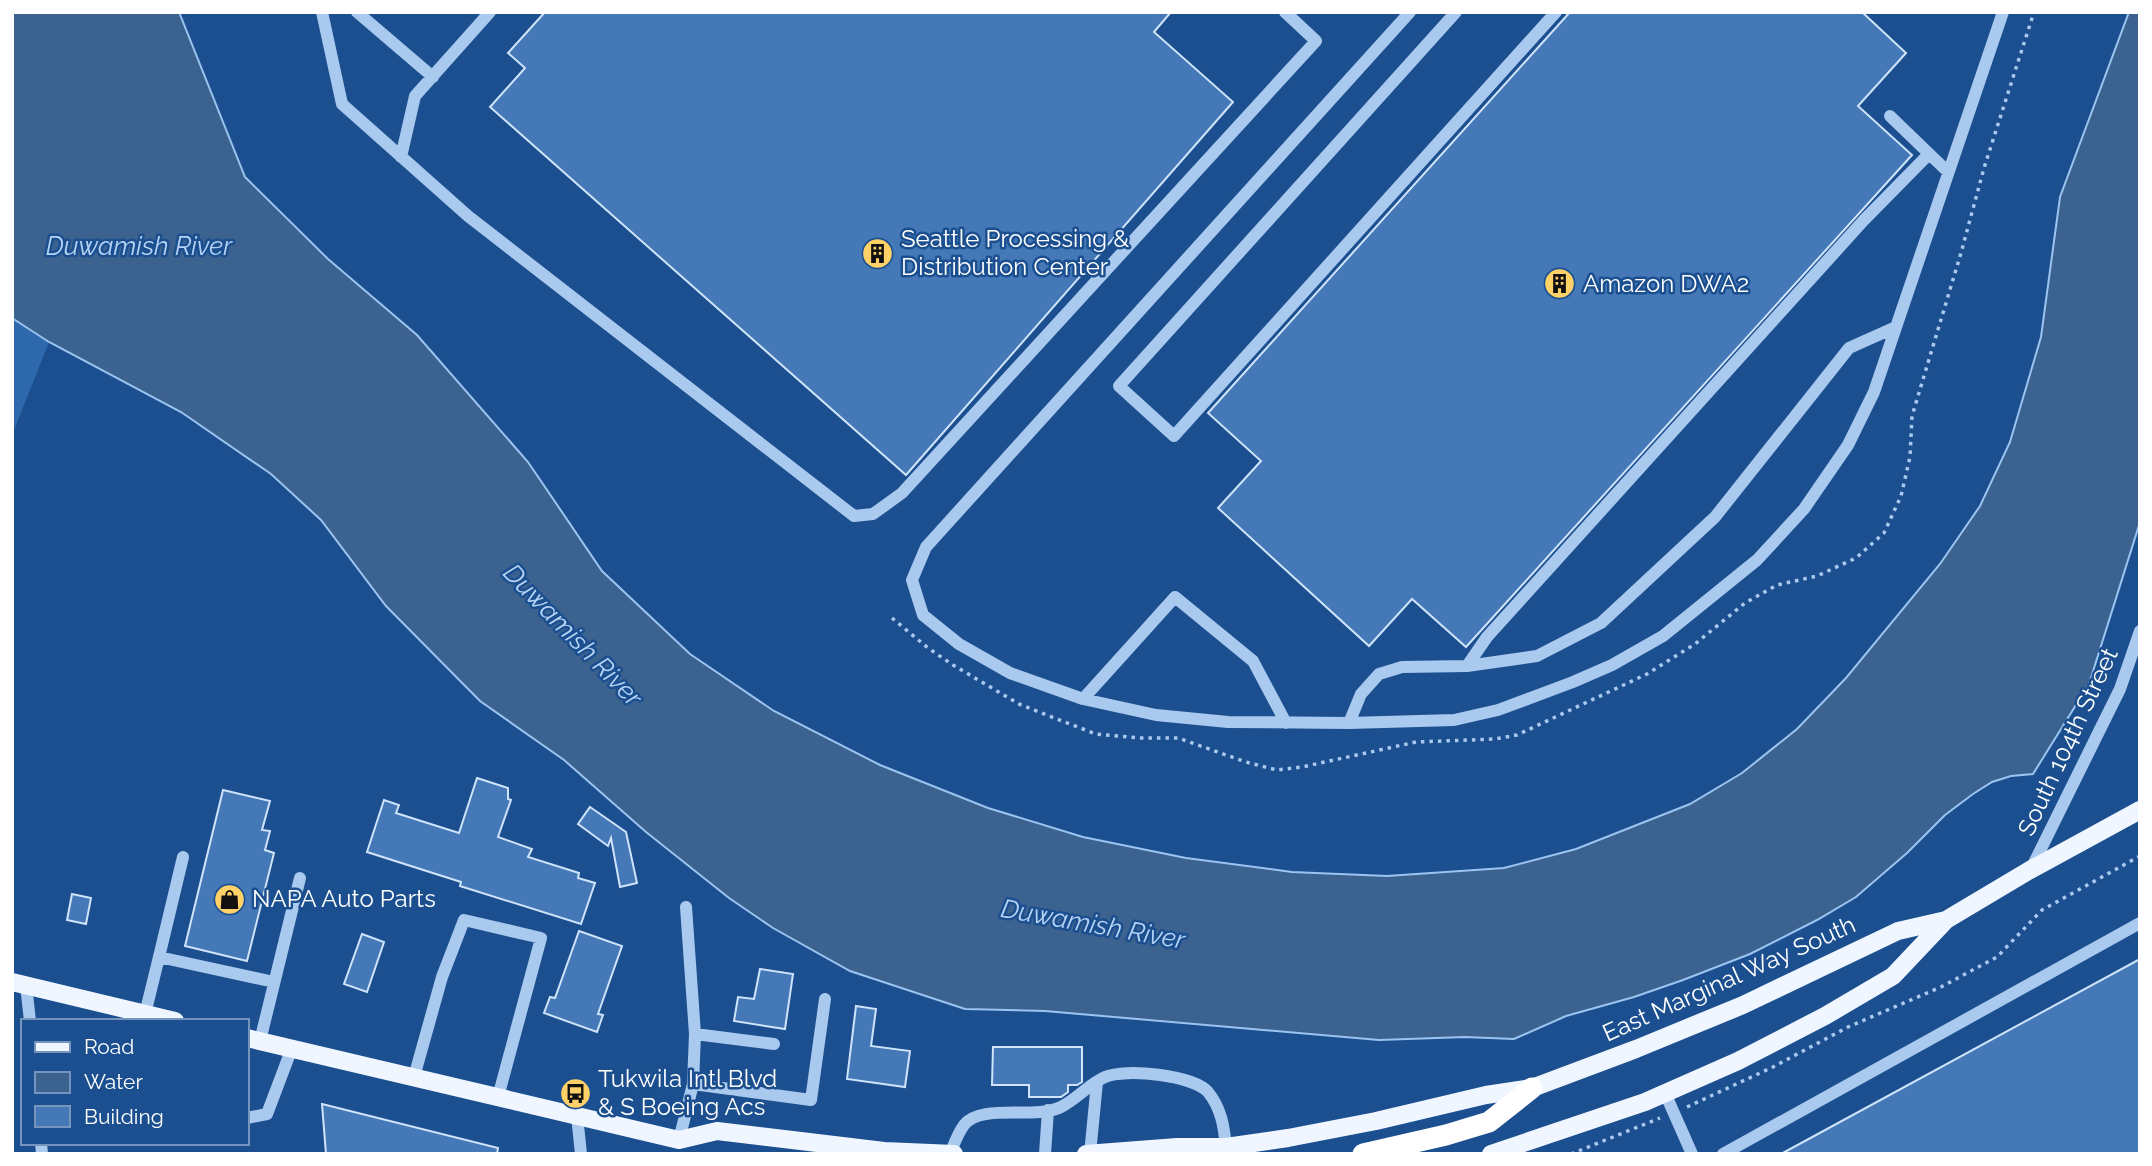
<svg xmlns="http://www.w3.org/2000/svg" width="2152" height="1166" font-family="Raleway,sans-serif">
<rect width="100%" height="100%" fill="#1b4f8f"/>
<!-- green -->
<path fill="#2e69ad" d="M12 318 49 342 12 435Z"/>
<!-- water -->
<path fill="#3c6290" stroke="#9cc4f0" stroke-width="2" d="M12 12H179L245 177 328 259 417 335 528 462 602 571 690 654 774 711 880 765 988 808 1083 837 1186 858 1292 872 1387 876 1504 868 1576 849 1690 804 1742 773 1797 729 1846 678 1940 564 1980 506 2010 442 2041 337 2060 197 2129 12H2140V522L2089 684 2033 774 2011 776 1992 782 1973 794 1945 815 1907 853 1856 897 1817 920 1750 954 1683 980 1634 997 1566 1016 1514 1039 1465 1037 1379 1040 1045 1011 965 1009 850 971 773 928 729 898 646 832 564 760 480 701 386 606 321 520 271 474 181 412 49 342 12 318Z"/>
<!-- building -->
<path fill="#4478b7" stroke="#cfe3fa" stroke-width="2" d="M545 12H1171L1154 32 1233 102 906 475 490 107 525 68 508 53Z
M1570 12H1862L1906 53 1858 106 1912 155 1466 647 1412 599 1369 646 1218 508 1261 461 1208 413Z
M477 778 508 788V799L511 800 498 837 532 849 528 857 579 873 578 878 595 883 581 924 460 886 461 882 367 852 384 800 399 805 396 813 459 833Z
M223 790 270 801 262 830 270 831 265 850 274 853 247 961 185 946Z
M590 807 626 832 637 883 620 887 611 838 608 846 578 824Z
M72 894 91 898 86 924 67 920Z
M579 931 622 946 598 1014 603 1015 597 1032 544 1013 550 997 555 998Z
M362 934 384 942 367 992 344 984Z
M2140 959V1154H1781Z
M760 969 793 974 785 1029 734 1021 738 997 754 999Z
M856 1006 876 1009 871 1046 910 1051 905 1087 847 1079Z
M993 1047H1082V1082L1077 1085H1068V1092L1061 1097H1029V1085H992Z
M322 1104 498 1148 497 1154H326Z"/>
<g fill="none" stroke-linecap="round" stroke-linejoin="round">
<!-- path -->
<path stroke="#a9c9ee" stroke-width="3.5" stroke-dasharray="3.5 5" stroke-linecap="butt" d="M892 618 928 648 953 665 1019 704 1062 721 1096 734 1141 738H1178L1246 762 1277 770 1302 767 1416 742 1495 739 1517 735 1647 674 1695 644 1745 603 1777 585 1817 576 1856 558 1884 533 1901 496 1910 457 1912 416 1961 253 1984 168 2034 12
M1687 1107 1773 1067 1848 1027 1941 987 1997 957 2042 910 2140 856
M1571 1154 1660 1118"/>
<!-- minor -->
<path stroke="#a9c9ee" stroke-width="12" d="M322 12 342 104 468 216 854 516 873 514 902 493 1316 41 1285 12
M357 12 433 77
M1410 12 926 547 912 580 923 615 959 644 1010 673 1083 699 1156 715 1228 722 1349 723 1454 720 1498 710 1573 682 1612 665 1663 636 1757 560 1804 509 1848 445 1874 392 2003 12
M1456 12 1119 386 1174 436 1556 12
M1890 116 1948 172
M401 157 415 96 490 12
M1467 666 1487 637 1864 220 1929 154
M1083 699 1175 597 1253 661 1286 723
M1349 723 1361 694 1379 674 1402 667 1467 666 1537 656 1601 623 1715 517 1849 348 1896 327
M2031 869 2120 689 2140 631
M686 907 695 1034
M159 957 183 857
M26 985 30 1021
M145 1014 159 957 274 982
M260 1041 300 878
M414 1077 442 977 464 920 541 938 498 1097
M693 1084 811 1100 825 999
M1665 1093 1692 1154
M577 1116 581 1154
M247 1118 267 1114 292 1048
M679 1140 693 1084 695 1034 774 1044
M41 1143 42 1154
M950 1154C954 1144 958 1133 964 1125 981 1103 1034 1120 1061 1107 1077 1099 1089 1084 1105 1077 1125 1068 1193 1075 1208 1092 1221 1108 1224 1126 1226 1147L1218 1149
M1045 1154 1048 1110
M1090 1154 1097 1082
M1723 1154 2140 923"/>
<!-- major -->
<path stroke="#f0f6ff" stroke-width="18" d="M12 982 175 1021
M247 1038 679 1140 717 1131 884 1151 954 1154
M1086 1154 1177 1147H1226L1288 1138 1376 1121 1486 1095 1532 1088 1636 1049 1743 1005 1898 931 1946 920
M1491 1154 1645 1102 1738 1061 1825 1016 1893 976 1946 920 2030 870 2140 810"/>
<!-- highway -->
<path stroke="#fff" stroke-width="21" d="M1363 1154 1446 1135 1489 1122 1532 1088"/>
</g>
<!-- icons -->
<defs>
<symbol id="building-disc" viewBox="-11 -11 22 22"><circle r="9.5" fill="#ffd166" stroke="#1b4f8f"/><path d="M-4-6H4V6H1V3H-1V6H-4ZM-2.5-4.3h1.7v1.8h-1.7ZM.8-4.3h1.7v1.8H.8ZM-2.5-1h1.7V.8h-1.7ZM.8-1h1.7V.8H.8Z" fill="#111"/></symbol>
<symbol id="shop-disc" viewBox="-11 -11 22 22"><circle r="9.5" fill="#ffd166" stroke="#1b4f8f"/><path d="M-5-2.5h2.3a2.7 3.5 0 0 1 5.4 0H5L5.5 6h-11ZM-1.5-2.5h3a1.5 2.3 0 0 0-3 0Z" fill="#111"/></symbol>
<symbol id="bus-disc" viewBox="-11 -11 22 22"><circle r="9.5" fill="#ffd166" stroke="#1b4f8f"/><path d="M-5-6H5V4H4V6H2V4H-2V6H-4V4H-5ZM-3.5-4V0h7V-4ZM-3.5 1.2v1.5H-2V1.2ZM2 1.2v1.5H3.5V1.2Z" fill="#111"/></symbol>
</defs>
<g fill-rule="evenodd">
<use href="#building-disc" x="860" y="236" width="35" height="35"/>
<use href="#building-disc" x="1542" y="266" width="35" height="35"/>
<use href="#shop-disc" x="212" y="882" width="35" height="35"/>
<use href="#bus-disc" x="558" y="1076" width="35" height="35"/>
</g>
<g text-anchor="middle" stroke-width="5" stroke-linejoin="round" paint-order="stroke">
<!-- poi labels -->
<g font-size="24" fill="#fff" stroke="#1b4f8f" text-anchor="start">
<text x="901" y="247">Seattle Processing &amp;<tspan x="901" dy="28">Distribution Center</tspan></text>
<text x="1583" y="292">Amazon DWA2</text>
<text x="252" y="907">NAPA Auto Parts</text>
<text x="598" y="1087">Tukwila Intl Blvd<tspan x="598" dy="28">&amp; S Boeing Acs</tspan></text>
</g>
<!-- street labels -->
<g font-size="24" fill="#fff" stroke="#1b4f8f">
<text transform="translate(2068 742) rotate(-65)" y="8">South 104th Street</text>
<text transform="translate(1729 979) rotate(-24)" y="8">East Marginal Way South</text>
</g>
<!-- water labels -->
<g font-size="26" font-style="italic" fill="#b5d3f5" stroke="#1b4f8f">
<text x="139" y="255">Duwamish River</text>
<text transform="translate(573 635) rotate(46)" y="9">Duwamish River</text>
<text transform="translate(1093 924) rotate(10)" y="9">Duwamish River</text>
</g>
</g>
<!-- border -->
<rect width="2152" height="1166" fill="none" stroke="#ffffff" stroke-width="28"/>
<!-- legend -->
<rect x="21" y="1019" width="228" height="126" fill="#1b4f8f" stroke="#7695bc" stroke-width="2"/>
<rect x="35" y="1042" width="35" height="10" fill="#f0f6ff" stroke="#7695bc" stroke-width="2"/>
<text x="84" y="1054" font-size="21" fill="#ffffff">Road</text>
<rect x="35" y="1072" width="35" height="21" fill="#3c6290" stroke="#7695bc" stroke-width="2"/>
<text x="84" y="1089" font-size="21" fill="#ffffff">Water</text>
<rect x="35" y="1106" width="35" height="21" fill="#4478b7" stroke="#7695bc" stroke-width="2"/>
<text x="84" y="1124" font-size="21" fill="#ffffff">Building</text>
</svg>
